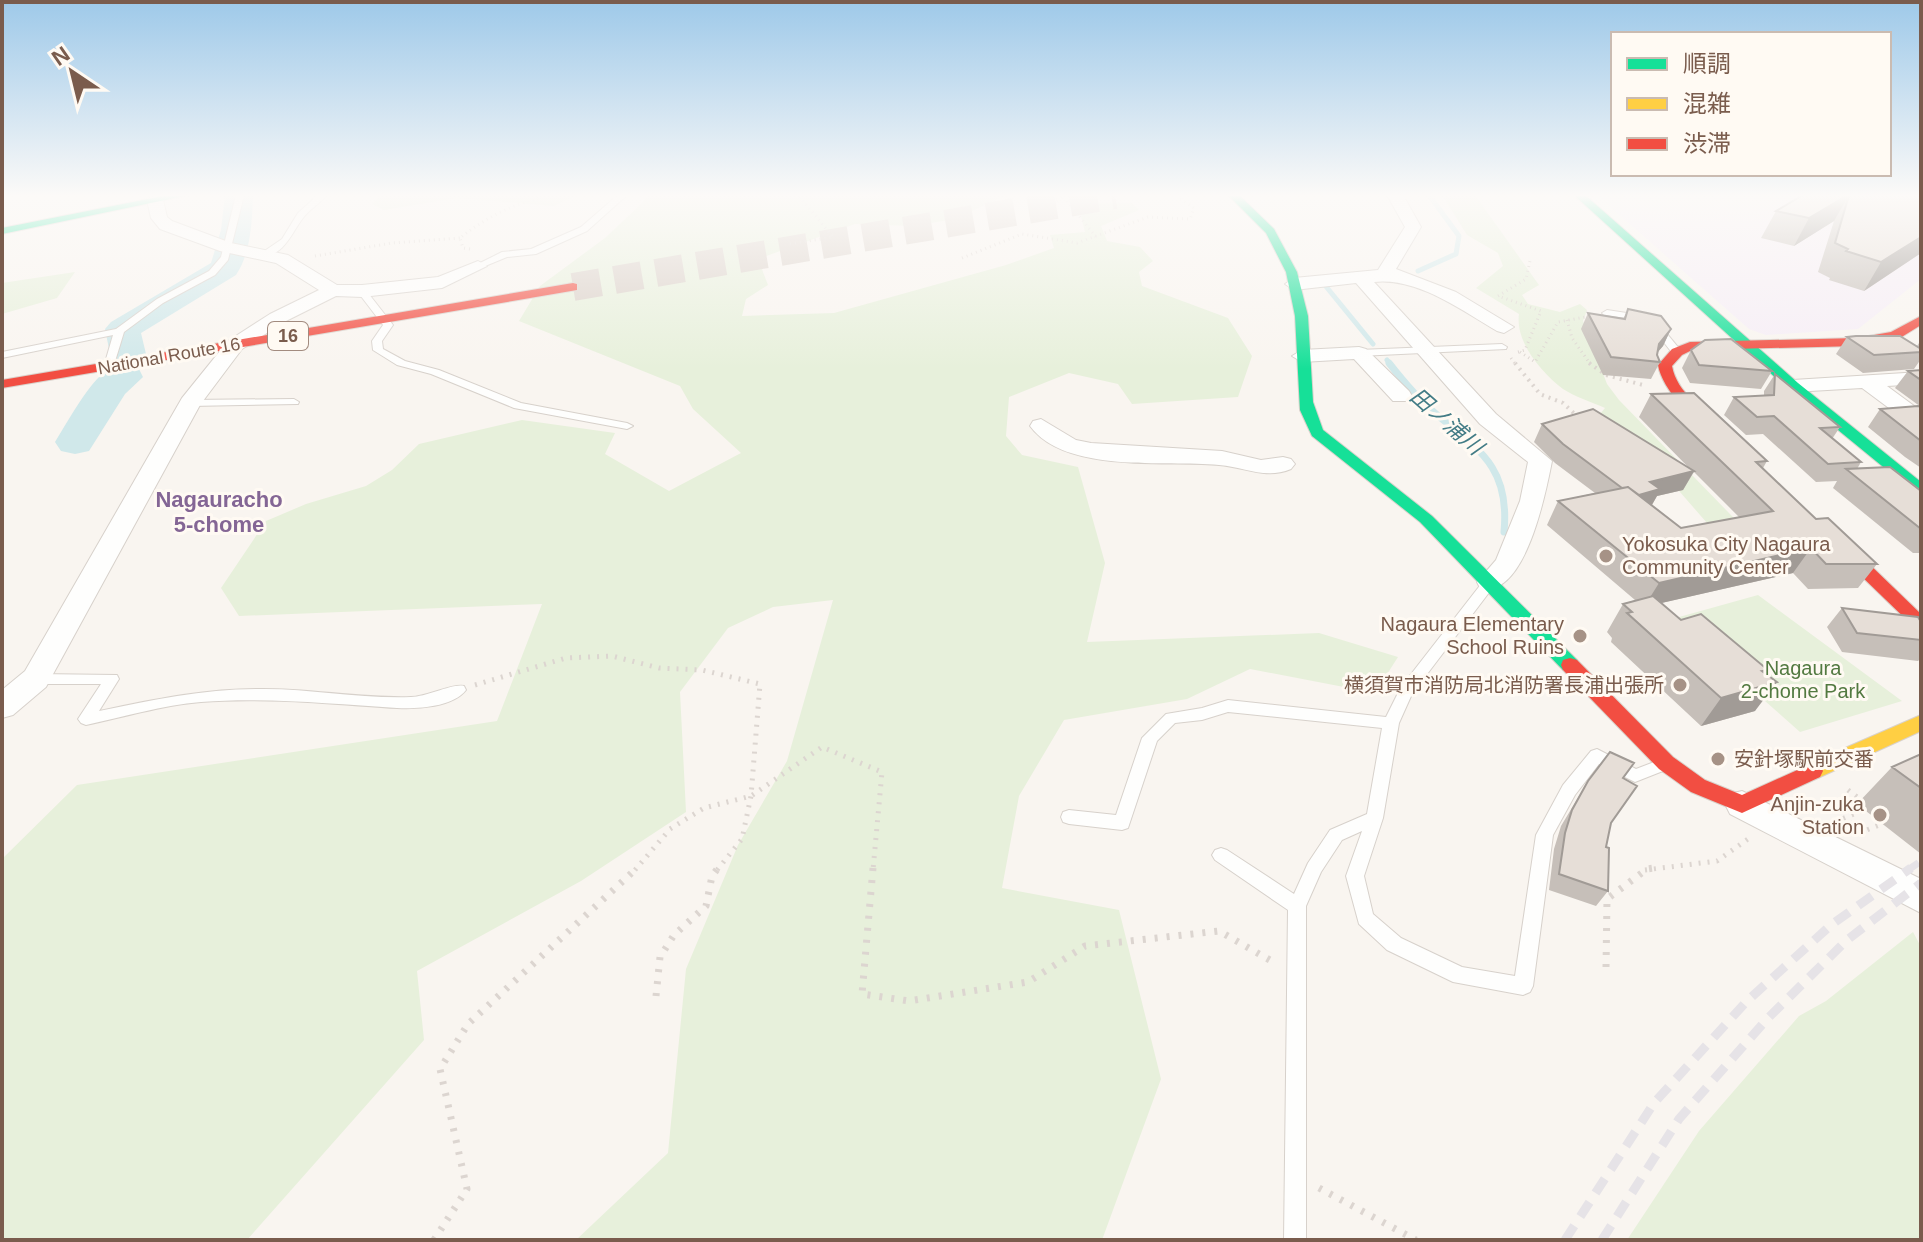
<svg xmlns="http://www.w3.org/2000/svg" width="1923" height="1242" font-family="Helvetica,'Noto Sans JP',sans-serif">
<rect width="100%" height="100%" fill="#f9f5f0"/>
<!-- education -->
<path fill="#f6eef6" d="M1597 195H1881L1921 214V279L1858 329 1766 335 1749 329Z"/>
<!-- green -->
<path fill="#e7f0db" d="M381 195H577L554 206 457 198 384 210 372 204Z
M646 195H1006L955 219 912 226 855 224 758 259 768 285 746 299 742 316 834 313 1006 265 1054 248 1050 235 1085 232 1078 204 1132 203 1139 210 1101 226 1107 241 1140 247 1153 261 1139 272 1142 286 1228 318 1252 356 1238 397 1132 404 1118 384 1069 373 1009 397 1006 436 1022 455 1078 467 1105 563 1087 642 1319 633 1398 657 1375 693 1250 669 1187 699 1064 720 1019 796 1002 888 1119 910 1161 1079 1102 1240H576L668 1153 686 969 738 845 787 761 833 600 773 607 728 628 680 692 686 812 581 881 417 971 424 1040 247 1240H2V859L77 785 497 721 542 604 239 616 221 588 266 521 306 504 366 486 392 470 419 444 522 420 615 433 605 454 669 491 741 453 693 409 680 386 519 321 540 286 605 238 643 202Z
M1442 195H1475L1539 285 1522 295 1528 304 1560 312 1580 304 1587 310 1583 321 1607 384 1619 400 1765 550 1707 523 1639 445 1595 420 1605 408C1592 402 1575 397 1563 389 1542 373 1515 342 1519 314L1476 288 1503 266 1498 253 1467 235Z
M75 272 57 298 2 314V283Z
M1758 595 1902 701 1800 732 1672 619Z
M1913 932 1921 947V1240H1627L1699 1131 1799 1016 1826 1001Z"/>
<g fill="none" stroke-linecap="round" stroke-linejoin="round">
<!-- stream-far1 -->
<path stroke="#d0e8ea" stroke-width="5" d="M1418 271 1456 254 1459 236 1429 195
M1330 284H1324L1373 344
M1387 360 1391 365"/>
<!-- stream -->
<path stroke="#d0e8ea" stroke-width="7" d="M1389 363C1403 381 1418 399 1436 414 1481 451 1510 468 1504 532"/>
<!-- river -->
<path fill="#d0e8ea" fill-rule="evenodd" d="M225 195H253C252 221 251 253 236 275L141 333 146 354 141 362 132 364 137 365 143 377 125 394 89 451 75 454 61 451 55 442C69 420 95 369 120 363L110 354 105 329 111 322 211 263 221 230Z"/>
<!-- highway-tunnel -->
<path stroke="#d9cfc7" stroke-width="28" stroke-dasharray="28 14" stroke-linecap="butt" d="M573 287 1115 195"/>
<defs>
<path id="lane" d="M236 195H244L228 260 215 275 163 303 124 332 113 368 109 369 104 366 113 335 2 358V352L116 329 157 299 209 271 221 257Z
M318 195H327C320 203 310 209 303 218 292 232 284 256 263 256V252L282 239 298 213Z
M618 195H627L587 231 536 254 507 257 478 269 474 266 502 252 531 249 581 227Z
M362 288 365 289 393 325 382 341 383 349 405 361 439 370 521 403 627 423 633 426 627 429 514 408 431 374 397 365 373 350 372 341 383 325 357 291Z
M1607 310 1653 317 1682 352 1673 354 1647 321 1604 315 1602 313Z
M1502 344 1507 347 1506 349 1359 356 1354 353 1359 350Z
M294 399 299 402 298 404 190 406 185 403 190 400Z
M1490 578 1497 582 1412 694 1399 723 1383 818 1364 876 1373 914 1401 938 1462 967 1515 976 1536 835 1563 785 1591 751 1597 749 1636 769 1662 759 1668 761 1670 765 1668 769 1635 782 1599 764 1575 795 1553 835 1533 986 1530 992 1523 995 1453 982 1387 950 1359 924 1346 876 1362 831 1342 840 1321 872 1306 906V1240H1284L1288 910 1215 860 1212 855 1215 850 1221 848 1227 850 1294 894 1308 863 1330 830 1367 814 1382 728 1228 712 1202 720 1175 723 1157 741 1128 828 1122 830 1069 824 1063 822 1061 817 1063 812 1069 810 1116 815 1142 738 1166 714 1202 708 1228 700 1386 717 1401 687 1485 579Z
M36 674 117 675 119 679 99 711C153 700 203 689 258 689 309 688 360 699 411 697 427 697 453 683 464 686L466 690C453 707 418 709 397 708 332 704 266 697 201 702 163 705 123 717 86 725L81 723 78 719 101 684H36L31 683 29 679 31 675Z"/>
<path id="street" d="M155 195 163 200 167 217 172 221 231 243 288 255 337 285H362L438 277 478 261 487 266 442 288 362 297 336 296 284 322 242 349 200 405 46 687 13 715 2 718V690L25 671 182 398 228 341 270 314 319 290 276 263 220 251 160 229 151 218 147 200Z
M1387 195H1403L1421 227 1396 269 1456 292 1514 327 1504 333 1497 331C1461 310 1417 277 1374 282L1496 414 1552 461C1546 492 1525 600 1480 588L1477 582 1496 560 1520 501 1528 462 1480 424 1356 283 1294 290 1285 284 1294 278 1378 270 1405 227Z
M1359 347 1366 349 1409 391 1412 396 1409 401H1393L1354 359 1302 362 1292 356 1302 350Z
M1921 372V384L1887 386 1921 411V428L1913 426 1862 388 1793 392 1782 386 1793 380Z
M1041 419 1076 440 1091 443 1222 451 1261 460 1283 457 1291 459 1295 464 1291 469C1264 480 1246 467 1219 465 1166 460 1065 474 1030 426L1033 421Z
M1742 791 1921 879V913L1730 814 1725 804 1730 794Z"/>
<path id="fast" d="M168 195H189L2 234V228Z
M1228 195H1239L1274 229 1297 272 1308 316 1313 402 1323 430 1432 516 1577 660 1579 665 1577 670H1563L1420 522 1312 436 1300 410 1295 316 1286 272 1266 233Z
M1574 195H1585L1798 383 1921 482V495L1915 493 1788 389Z"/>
<path id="slow" d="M1921 715V731L1820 777 1813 779 1806 777 1803 771 1806 765Z"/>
<path id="jam" d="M573 283 577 284V290L2 388V380Z
M1921 316V325L1900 338 1857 346 1692 350 1682 355 1672 366C1677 393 1703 409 1722 426L1724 429 1717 433C1695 425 1662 389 1658 365L1672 349 1690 342 1857 338 1891 332Z
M1832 533 1838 534 1921 614V630L1915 628 1826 542 1824 538 1826 534Z
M1570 658 1577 660 1673 757 1705 780 1742 795 1813 763 1820 765 1823 771 1820 777 1742 813 1691 792 1659 769 1563 670 1561 665 1563 660Z"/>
</defs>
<!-- lane casing -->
<use href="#lane" stroke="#d7d1cb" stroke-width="2"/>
<!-- street casing -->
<use href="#street" stroke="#d7d1cb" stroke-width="2"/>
<!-- fast casing -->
<use href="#fast" stroke="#d9d2cb" stroke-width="2"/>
<!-- slow casing -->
<use href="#slow" stroke="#d9d2cb" stroke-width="2"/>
<!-- jam casing -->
<use href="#jam" stroke="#d9d2cb" stroke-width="2"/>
<!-- path-far3 -->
<path stroke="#dcd5d0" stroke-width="3" stroke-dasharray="1 4" stroke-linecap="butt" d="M1064 197 1096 237
M1038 208 1068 195
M790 244 833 237 798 195
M470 249 463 248 460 238C489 215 517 202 553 195
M315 256 392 243 460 238
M962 258 1022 234 1077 243 1148 217 1190 219 1194 208 1178 197 1183 195
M1567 320 1572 338 1591 365
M1518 352 1525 350 1541 311 1498 296 1526 279 1530 261
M1520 352 1535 362 1558 322 1591 316
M1511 358 1516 365"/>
<!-- path-far2 -->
<path stroke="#dcd5d0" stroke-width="4" stroke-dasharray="2 5" stroke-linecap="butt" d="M1515 363 1540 394 1563 403 1580 419
M1589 363 1606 375 1643 385"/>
<!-- path-far1 -->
<path stroke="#dcd5d0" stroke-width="5" stroke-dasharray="2 7" stroke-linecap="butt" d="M475 685 566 658 612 656 659 668 702 670 760 684 751 796 742 839 717 870
M1848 790 1866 804
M1835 822 1870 807
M1859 833 1887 822
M635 870 670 829 704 808 751 796 822 747 882 772 873 870
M1645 870 1717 861 1748 839"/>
<!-- path -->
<path stroke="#dcd5d0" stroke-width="7" stroke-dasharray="3 9" stroke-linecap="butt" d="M873 868 862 994 909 1001 1028 982 1085 946 1219 931 1275 963
M1606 967 1607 899 1647 869 1654 868
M656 996 660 957 674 935 706 906 712 876 718 868
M1319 1188 1416 1240
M434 1240 467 1189 440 1069 468 1024 637 868"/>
<!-- lane -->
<use href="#lane" fill="#fefefd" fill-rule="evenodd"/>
<!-- street -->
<use href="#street" fill="#fefefd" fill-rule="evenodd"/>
<!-- fast -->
<use href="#fast" fill="#16e098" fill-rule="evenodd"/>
<!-- slow -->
<use href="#slow" fill="#ffcf43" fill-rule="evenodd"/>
<!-- jam -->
<use href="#jam" fill="#f24e42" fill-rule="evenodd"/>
<!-- rail-far1 -->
<path stroke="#e6e3e7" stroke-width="7" stroke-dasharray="13 9" stroke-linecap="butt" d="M1908 870 1921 861"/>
<!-- rail -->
<path stroke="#e6e3e7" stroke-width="9" stroke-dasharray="17 11" stroke-linecap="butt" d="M1565 1240 1654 1103 1746 1002 1831 925 1911 868
M1602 1240 1679 1119 1768 1018 1847 940 1921 883"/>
</g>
<!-- wall -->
<path fill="#c6bfb9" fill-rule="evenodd" d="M1803 195H1921V253L1864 291 1829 280 1830 278 1818 272 1834 221 1794 246 1761 238 1776 211Z
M1628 309 1671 329 1663 346 1657 353V355L1660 362 1651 379 1603 375 1581 329 1588 313 1623 319Z
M1847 337 1917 346 1921 340V359L1914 369 1863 373 1836 354Z
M1691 350 1772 371 1761 389 1690 383 1682 368Z
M1921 370V407L1895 388 1908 371Z
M1775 374 1840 427 1832 439 1861 462 1857 469 1921 491V553H1913L1833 488 1837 481 1816 482 1763 434 1746 435 1724 415 1734 397 1764 396V391Z
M1651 394 1767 461 1763 468 1816 519 1877 564 1858 588 1808 589 1793 573 1661 603 1681 620 1768 670 1766 673 1755 711 1701 726 1611 642 1612 638 1607 632 1623 604 1635 600 1547 525 1558 501 1595 493 1555 463 1534 442 1542 424 1691 470 1639 417ZM1694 472 1739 517 1681 528 1652 505 1657 496 1683 490Z
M1921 407V468L1905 457 1868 427 1880 409Z
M1842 608 1921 622V658L1918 661 1842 652 1827 627Z
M1921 754V854L1857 804 1892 767Z
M1634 763 1623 779 1611 823 1606 847 1608 891 1596 906 1549 890 1554 849 1561 826 1588 781Z"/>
<!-- shaded-wall -->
<path fill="#a19b96" d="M1848 195H1849L1834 221 1794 246 1809 218Z
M1921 237V253L1864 291 1881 262Z
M1671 329 1663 346 1650 361 1659 344Z
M1694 471 1683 490 1657 496 1650 508 1624 515 1650 482Z
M1811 548 1793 573 1644 607 1659 583Z
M1777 682 1755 711 1701 726 1721 698Z"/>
<!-- building -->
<path fill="#e6ded7" stroke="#a19b96" stroke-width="2" d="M1803 195H1848L1809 218 1776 211Z
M1849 195H1921V237L1881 262 1846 251 1848 249 1835 243Z
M1628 309 1661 316 1671 329 1659 344 1657 355 1660 362 1611 357 1588 313 1625 319Z
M1856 336H1900L1921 349V352L1874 355 1847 337Z
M1731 339 1772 371 1699 365 1691 350 1705 340Z
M1921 370V380L1908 371Z
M1775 374 1840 427 1820 428 1861 462 1828 464 1774 416 1757 417 1734 397 1774 395Z
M1694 393 1767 461 1756 462 1816 519 1828 518 1877 564H1826L1811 548 1659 583 1558 501 1628 487 1681 528 1773 511 1651 394Z
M1918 406 1921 407V441L1880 409Z
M1593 409 1694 471 1650 482 1660 489 1639 495 1628 487 1622 488 1563 444 1542 424Z
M1890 467 1921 491V529L1846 469Z
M1653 596 1681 620 1701 614 1768 670 1762 671 1777 682 1721 698 1627 613 1632 612 1623 604Z
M1842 608 1918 617 1921 622V640L1857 633Z
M1610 752 1634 763 1623 778 1637 786 1611 823 1606 847 1609 848 1608 891 1559 874 1565 833 1572 810 1588 781Z
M1921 754V788L1892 767Z"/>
<!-- sky -->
<linearGradient id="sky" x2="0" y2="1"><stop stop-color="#9ec9e9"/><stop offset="0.53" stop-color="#fcfaf8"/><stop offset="1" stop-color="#fcfaf8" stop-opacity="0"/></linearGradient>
<rect width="1923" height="369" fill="url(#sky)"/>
<!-- markers -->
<g fill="#a69286" stroke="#fffaf3" stroke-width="3">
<circle cx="1606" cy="556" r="8"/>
<circle cx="1580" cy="636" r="8"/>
<circle cx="1680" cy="685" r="8"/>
<circle cx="1718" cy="759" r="8"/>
<circle cx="1880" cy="815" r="8"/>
</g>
<g text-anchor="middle" stroke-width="6" stroke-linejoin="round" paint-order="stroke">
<!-- shield labels -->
<rect fill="#fffaf3" stroke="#a28b7f" stroke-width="2" x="268" y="322" width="40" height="28" rx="6"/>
<g font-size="18" font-weight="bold" fill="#7a5c4d">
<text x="288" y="342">16</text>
</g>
<!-- far-street labels -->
<g font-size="18" fill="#7a5c4d" stroke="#fffaf3">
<text transform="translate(169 356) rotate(-10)" y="6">National Route 16</text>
</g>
<!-- poi labels -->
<g font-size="20" fill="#7a5c4d" stroke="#fffaf3" text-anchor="end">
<text x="1622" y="551" text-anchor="start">Yokosuka City Nagaura<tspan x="1622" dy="23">Community Center</tspan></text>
<text x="1564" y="631">Nagaura Elementary<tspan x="1564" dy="23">School Ruins</tspan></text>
<text x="1664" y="692">横須賀市消防局北消防署長浦出張所</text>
<text x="1734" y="766" text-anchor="start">安針塚駅前交番</text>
<text x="1864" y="811">Anjin-zuka<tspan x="1864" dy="23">Station</tspan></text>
</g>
<!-- park labels -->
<g font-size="20" fill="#537a41" stroke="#fffaf3">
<text x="1803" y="675">Nagaura<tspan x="1803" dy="23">2-chome Park</tspan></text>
</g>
<!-- water labels -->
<g font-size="22" font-style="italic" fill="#437c86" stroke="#fffaf3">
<text transform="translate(1447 421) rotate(41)" y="8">田ノ浦川</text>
</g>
<!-- neighbourhood labels -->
<g font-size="22" font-weight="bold" fill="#846695" stroke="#fffaf3">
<text x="219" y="507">Nagauracho<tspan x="219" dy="25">5-chome</tspan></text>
</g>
</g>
<!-- border -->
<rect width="1923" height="1242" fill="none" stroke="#7a5c4d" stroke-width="8"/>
<!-- legend -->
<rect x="1611" y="32" width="280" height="144" fill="#fffaf3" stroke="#cabbb1" stroke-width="2"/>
<rect x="1627" y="58" width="40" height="12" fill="#16e098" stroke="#cabbb1" stroke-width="2"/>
<text x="1683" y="72" font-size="24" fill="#7a5c4d">順調</text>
<rect x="1627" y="98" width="40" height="12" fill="#ffcf43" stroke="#cabbb1" stroke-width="2"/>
<text x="1683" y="112" font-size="24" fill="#7a5c4d">混雑</text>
<rect x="1627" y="138" width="40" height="12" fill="#f24e42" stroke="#cabbb1" stroke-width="2"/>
<text x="1683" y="152" font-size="24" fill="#7a5c4d">渋滞</text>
<!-- north arrow -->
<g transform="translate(72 72) rotate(325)" stroke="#fffaf3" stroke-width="6" paint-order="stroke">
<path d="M0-6L14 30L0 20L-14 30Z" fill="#7a5c4d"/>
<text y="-12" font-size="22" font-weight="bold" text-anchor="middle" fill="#7a5c4d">N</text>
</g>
</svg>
